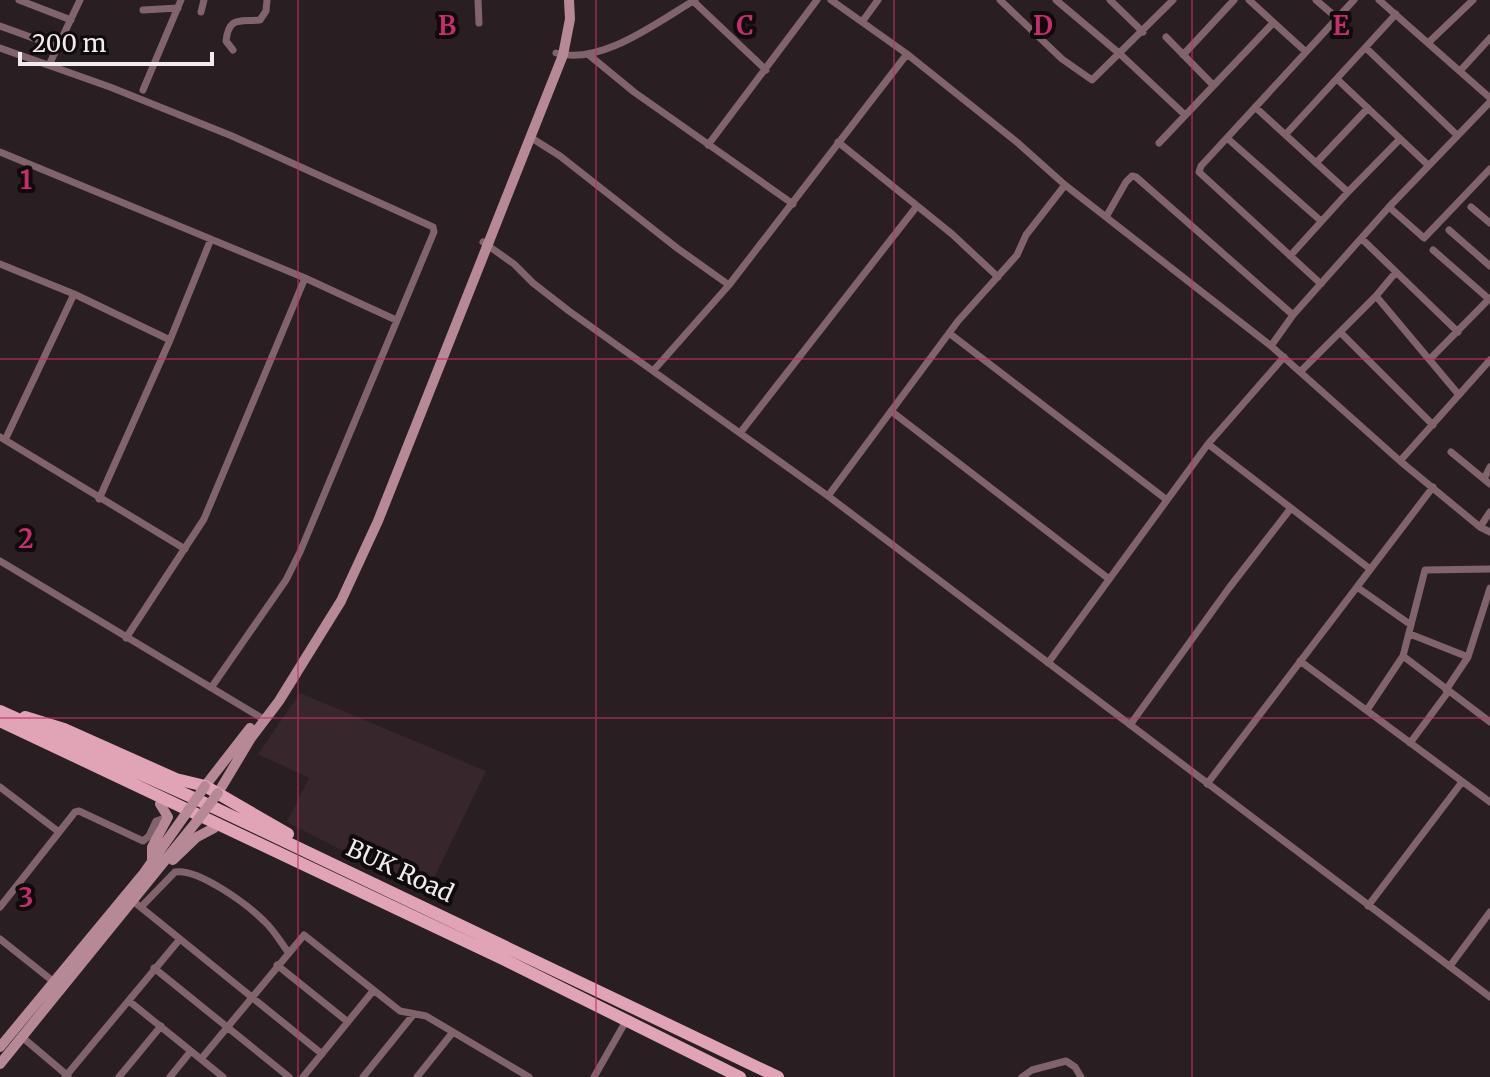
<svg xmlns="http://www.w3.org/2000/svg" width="1490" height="1077" font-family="Merriweather,serif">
<rect width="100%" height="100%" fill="#291f22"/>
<!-- built -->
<path fill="#37262b" d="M300 693 486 771 426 894 287 822 309 778 258 754Z"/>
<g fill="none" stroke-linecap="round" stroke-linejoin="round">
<!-- street -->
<path stroke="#81636c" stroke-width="7" d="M19 0 71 20
M478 0 479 23
M692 0 766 70
M831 0 907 54 1018 143 1065 185 1271 346 1400 461 1480 527 1490 532
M1000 0 1062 59 1092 80 1173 0
M1056 0 1120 54 1185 115
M1110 0 1143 32
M1249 0 1306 52
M1316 0 1337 18
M1379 0 1490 98
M143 10 178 8
M201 12 204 0
M862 22 878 0
M0 26 58 47
M1166 37 1213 85
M1428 43 1473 0
M0 48 110 87 232 136 433 227 434 232 300 552 286 580 211 688
M1366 48 1457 135
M233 50 226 41C229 16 239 22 260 20L266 11 267 0
M556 53C601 66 657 22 695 0
M589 55 634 92 793 204
M1183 55 1234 0
M49 65 80 0
M1460 71 1490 38
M1338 80 1428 165
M143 90 181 0
M1255 107 1348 192
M1286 134 1396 14
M530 137 560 156 677 248 729 285
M1227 138 1321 221
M838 142 952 234 998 277
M1159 143 1273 23
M708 145 817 0
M0 152 305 278 396 320
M1316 163 1368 108
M1389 207 1424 238 1490 169
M1471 207 1490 223
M1106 217 1126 182 1132 176 1136 177 1293 315
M1449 230 1490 266
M1362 239 1458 332
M483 242 514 264 533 283 569 311 828 496 1490 997
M1433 250 1489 299
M1290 256 1348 192 1400 139
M0 264 74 294 170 340
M1321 284 1199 172 1201 166 1354 0
M1376 296 1459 395
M1340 332 1433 425
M949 333 1167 500
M1271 346 1293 315 1389 207 1490 102
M1430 359 1490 298
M653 371 729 285 907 54
M1301 371 1376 296 1396 272
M891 411 1109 579
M740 433 917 206
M0 437 185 549
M5 440 74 294
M1208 444 1370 569
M1451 452 1490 484
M1400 461 1490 360
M1484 479 1490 467
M828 496 958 321 1017 255 1026 235 1065 185
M99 499 170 340 211 239
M1480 527 1490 512
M0 561 265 720
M1357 587 1411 625
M1410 634 1468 657
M126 638 204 519 305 278
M1403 656 1490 722
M1300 661 1490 802
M1048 663 1208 444 1284 357
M1446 690 1468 657 1490 588
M1367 710 1403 656 1425 570 1490 569
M1130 725 1229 588 1291 508
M1410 743 1448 692
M1207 784 1433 487
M0 787 59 832
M133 901 322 1054
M1368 906 1462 782
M0 907 75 812 79 811 143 841 149 836 156 821 168 817
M141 907 175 872C198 868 247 904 264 921 273 929 280 941 288 952
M0 939 54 982
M277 965 348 1022
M1450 966 1490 912
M154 968 289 1077
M129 1001 223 1077
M22 1037 68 1076
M201 1059 304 935 400 1011 426 1016 529 1077
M65 1077 180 939
M119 1077 161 1026
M170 1077 191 1051
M303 1077 373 991
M363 1077 413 1015
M417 1077 453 1032
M594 1077 626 1021
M1022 1077 1032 1070 1066 1061 1075 1067 1081 1077"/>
<!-- secondary -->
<path stroke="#b78896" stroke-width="10" d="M205 786 250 728
M218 793 251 738 279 701 341 601 378 521 563 55 570 19 569 0
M173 860 197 837 214 828
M152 862V847L168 817 160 804
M0 1047 144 873 185 815
M0 1064 197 821"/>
<!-- primary -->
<path stroke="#e1a4b6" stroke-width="12" d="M0 711 196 799 778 1077
M25 717 64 729 176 779 205 786 288 834
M0 721 503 959 740 1077"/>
<!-- secondary-bridge -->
<path stroke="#b78896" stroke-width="10" d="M185 815 205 786
M197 821 218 793"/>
</g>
<!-- grid -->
<path fill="none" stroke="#c72d6a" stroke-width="2" stroke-opacity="0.55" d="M298 0V1077M596 0V1077M894 0V1077M1192 0V1077M0 359H1490M0 718H1490"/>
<g text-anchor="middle" stroke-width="8" stroke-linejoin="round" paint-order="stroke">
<!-- street labels -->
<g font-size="24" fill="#f2ebed" stroke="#0f0a0c">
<text transform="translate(400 871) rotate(25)" y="8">BUK Road</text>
</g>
</g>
<g font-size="26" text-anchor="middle" font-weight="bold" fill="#c72d6a" stroke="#0f0a0c" stroke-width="8" stroke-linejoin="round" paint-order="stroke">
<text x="447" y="35">B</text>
<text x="745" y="35">C</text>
<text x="1043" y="35">D</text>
<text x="1341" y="35">E</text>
<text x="26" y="189">1</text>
<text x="26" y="548">2</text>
<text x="26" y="907">3</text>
</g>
<!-- scale -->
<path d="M20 52v12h192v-12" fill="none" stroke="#f2ebed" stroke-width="4"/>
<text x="32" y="52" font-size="24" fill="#f2ebed" stroke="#0f0a0c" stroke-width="6" paint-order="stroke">200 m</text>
</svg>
